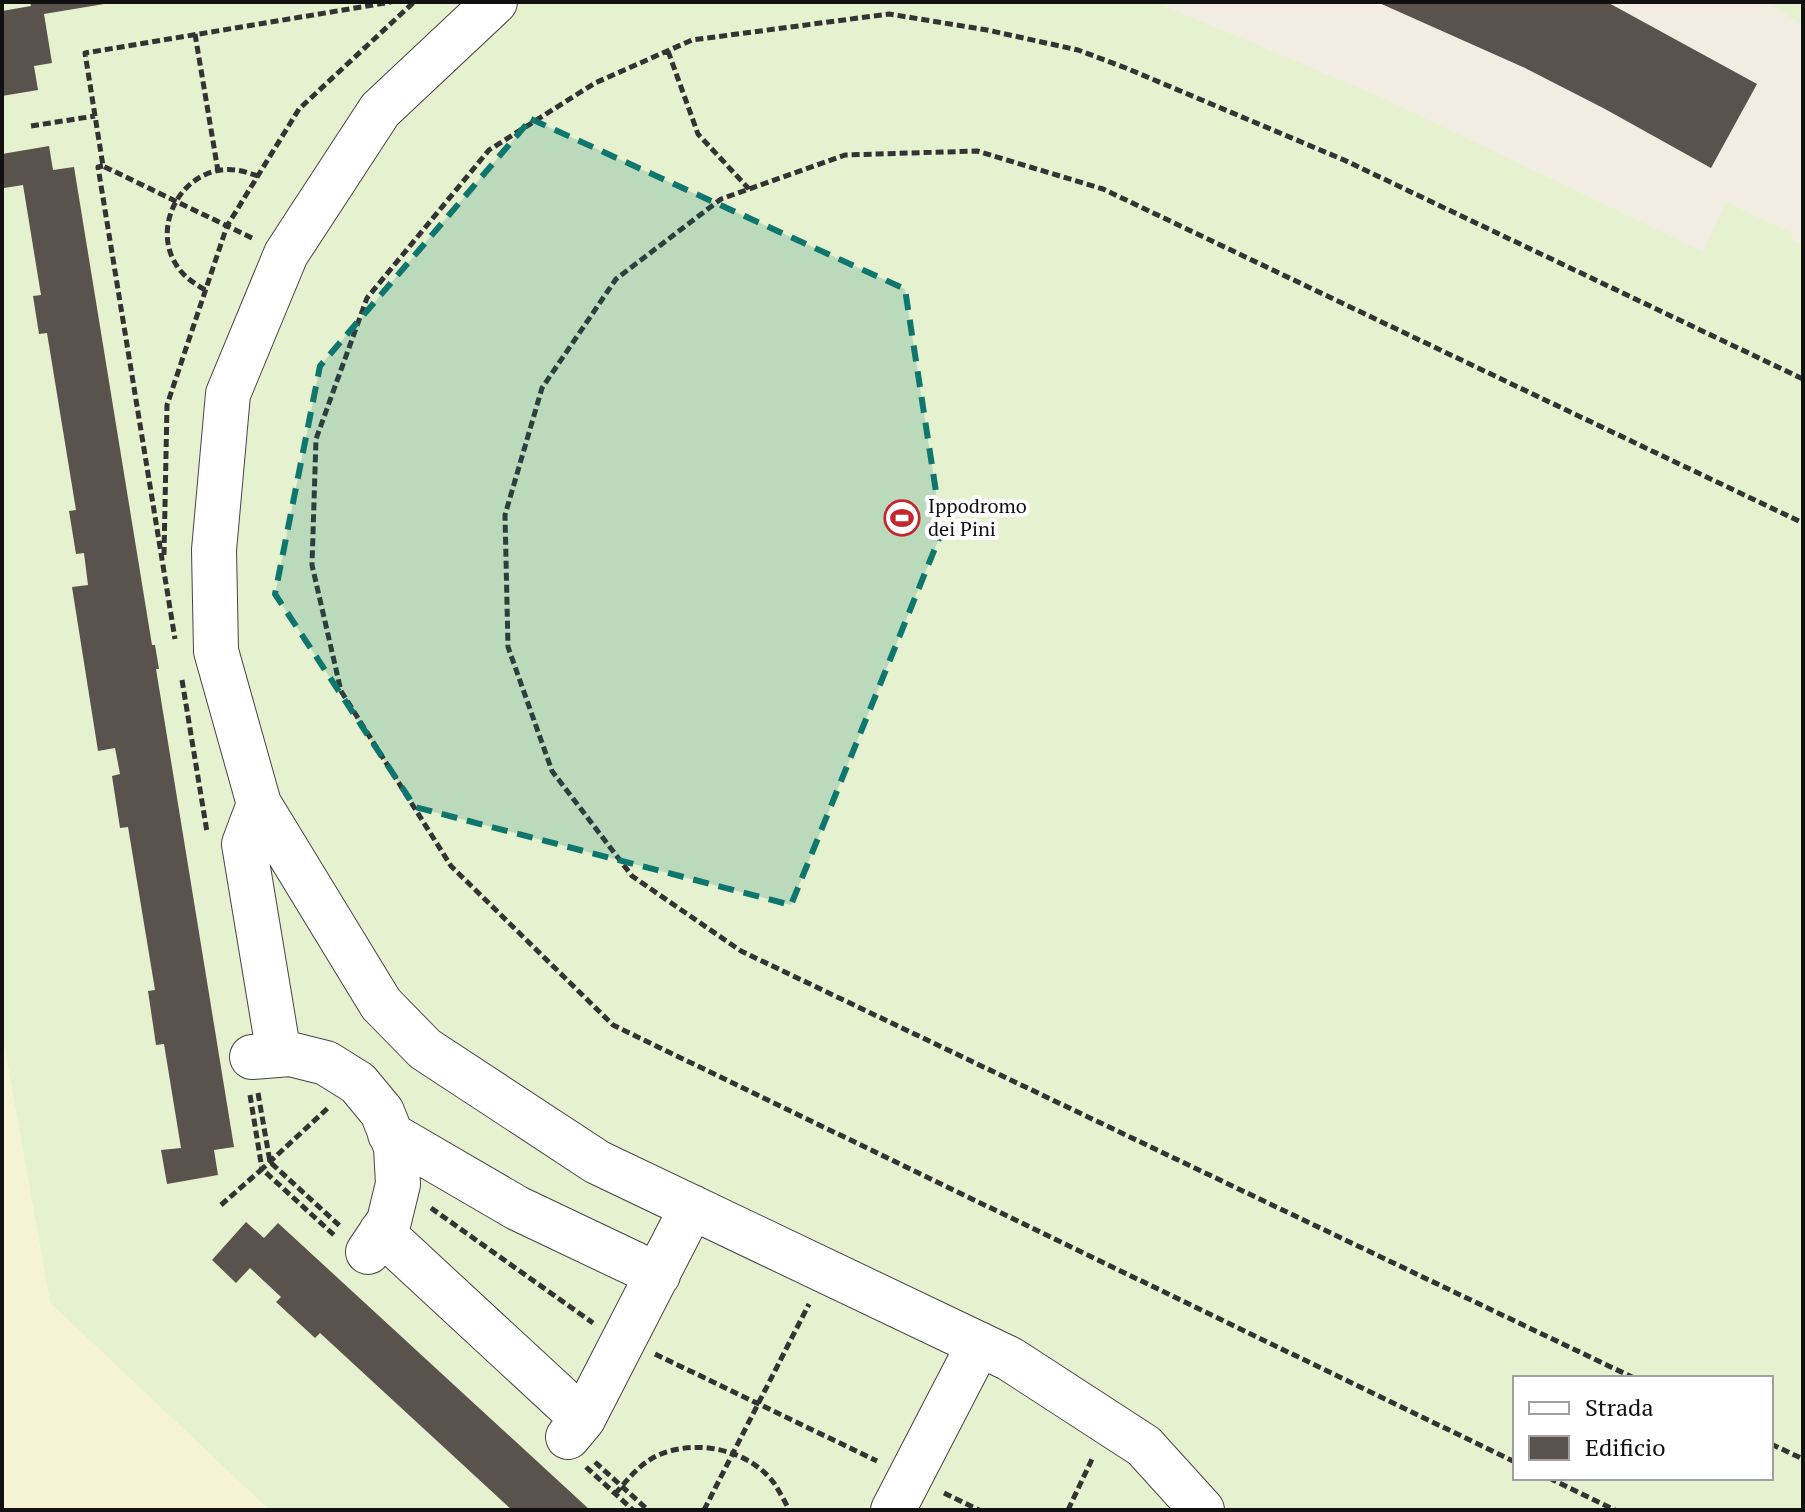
<svg xmlns="http://www.w3.org/2000/svg" width="1805" height="1512" font-family="'PT Serif',serif">
<rect width="100%" height="100%" fill="#fffdf5"/>
<!-- farmland -->
<path fill="#f6f3d4" d="M2 1034 50 1303 269 1510H2Z"/>
<!-- pitch -->
<path fill="#e6f2cf" fill-rule="evenodd" d="M2 2H1803V1510H269L50 1303 2 1034ZM1515 1378H1771V1478H1515Z"/>
<!-- plaza -->
<path fill="#f1ede2" d="M1166 2H1377L1525 68 1605 109 1710 168 1757 84 1607 2H1767L1803 26V246L1791 240 1793 234 1726 202 1703 252 1383 98 1165 6Z"/>
<!-- building -->
<path fill="#5a524d" d="M30 2H104V4L44 14 52 63 34 66 38 90 2 96V11L31 6Z
M1377 2H1607L1757 84 1711 168 1605 109 1525 68Z
M49 146 53 170 74 167 152 645H155L159 669H156L234 1147 214 1150 218 1175 167 1184 161 1150 181 1148 164 1044 156 1045 148 991 155 990 128 827 120 828 112 776 120 774 115 748 98 751 72 587 88 585 84 553 76 554 69 511 76 510 47 333 39 334 33 296 41 295 23 185 4 188 2 177V154Z
M246 1222 264 1238 278 1223 590 1510H512L320 1333 315 1338 276 1302 281 1297 250 1268 236 1283 212 1260Z"/>
<g fill="none" stroke-linecap="round" stroke-linejoin="round">
<defs>
<path id="minor" d="M495 2 380 110 286 254 228 394 214 550 216 651 259 804 381 1004 425 1049 597 1162 1010 1359 1144 1446 1202 1510
M259 804 244 844 279 1055
M252 1057 290 1054 326 1063 358 1083 382 1112 396 1147 398 1184 389 1221 368 1252
M390 1134 517 1208 658 1275
M381 1232 583 1419 568 1437
M583 1419 692 1207
M893 1510 979 1344"/>
</defs>
<!-- minor casing -->
<use href="#minor" stroke="#444" stroke-width="46"/>
<!-- path -->
<path stroke="#333" stroke-width="5" stroke-dasharray="8 4" stroke-linecap="butt" d="M195 34 218 171
M668 51 698 134 749 189
M31 126 95 116
M103 166 98 167 175 639
M252 238 103 166 85 53 391 2
M205 290C194 283 184 277 177 266 152 229 178 176 221 170 234 168 246 172 258 176
M164 555 167 405 227 226 299 109 414 2
M182 680 207 832
M258 1093 270 1162 341 1227
M250 1095 262 1169 329 1107
M221 1205 262 1169 335 1236
M431 1208 593 1323
M655 1354 877 1461
M1634 1378 741 951 632 876 552 771 508 647 505 515 542 388 616 279 721 199 845 155 977 151 1103 189 1803 523
M1771 1444 1803 1459
M595 1462 648 1510
M1515 1462 613 1025 451 866 341 691 312 565 316 439 367 298 489 150 595 83 692 40 889 14 987 30 1078 50 1126 68 1344 160 1803 379
M586 1467 633 1510
M1549 1478 1615 1510
M944 1493 979 1510
M615 1494C629 1478 641 1462 661 1454 699 1439 749 1450 774 1483 779 1491 785 1501 789 1510
M704 1510 809 1304
M1068 1510 1093 1457"/>
<!-- minor -->
<use href="#minor" stroke="#fff" stroke-width="44"/>
</g>
<!-- marked area -->
<path fill="#0f766e" fill-opacity="0.2" stroke="#0f766e" stroke-width="6" stroke-dasharray="16 10" stroke-linejoin="round" d="M531 119 905 289 942 531 791 905 415 807 275 594 320 366Z"/>
<!-- icons -->
<defs>
<symbol id="stadium-ring" viewBox="-11 -11 22 22"><circle r="9.5" fill="#fff" stroke="#c4262e" stroke-width="1.5"/><path d="M0-5a6.5 5 0 1 0 0 10a6.5 5 0 1 0 0-10ZM-3.5-1.8h7v3.6h-7Z" fill="#c4262e"/></symbol>
</defs>
<g fill-rule="evenodd">
<use href="#stadium-ring" x="882" y="498" width="40" height="40"/>
</g>
<g text-anchor="middle" stroke-width="8" stroke-linejoin="round" paint-order="stroke">
<!-- poi labels -->
<g font-size="20" fill="#111" stroke="#fff" text-anchor="start">
<text x="928" y="513">Ippodromo<tspan x="928" dy="23">dei Pini</tspan></text>
</g>
</g>
<!-- border -->
<rect width="1805" height="1512" fill="none" stroke="#111111" stroke-width="8"/>
<!-- legend -->
<rect x="1513" y="1376" width="260" height="104" fill="#ffffff" stroke="#a0a0a0" stroke-width="2"/>
<rect x="1529" y="1402" width="40" height="12" fill="#ffffff" stroke="#a0a0a0" stroke-width="2"/>
<text x="1585" y="1416" font-size="24" fill="#111111">Strada</text>
<rect x="1529" y="1436" width="40" height="24" fill="#5a524d" stroke="#a0a0a0" stroke-width="2"/>
<text x="1585" y="1456" font-size="24" fill="#111111">Edificio</text>
</svg>
